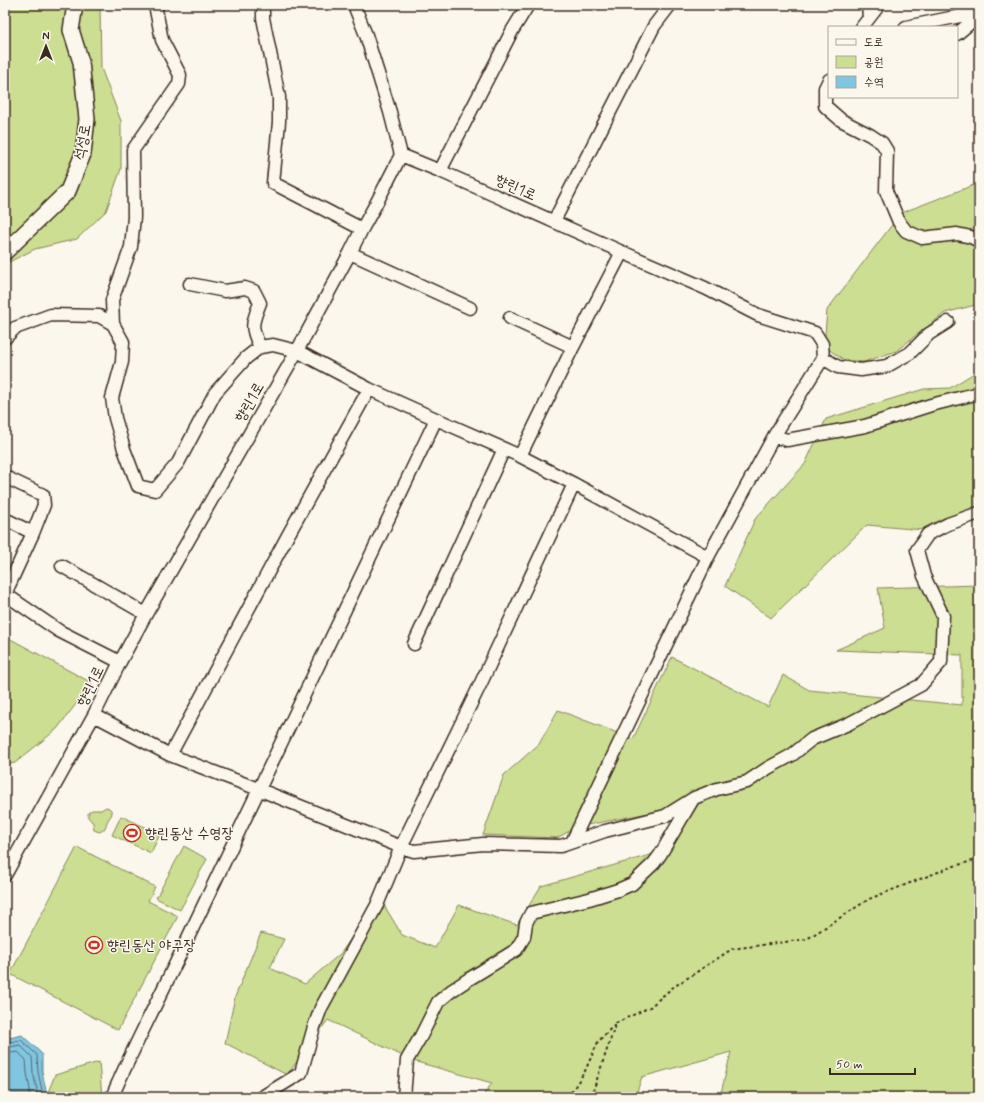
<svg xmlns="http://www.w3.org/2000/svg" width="984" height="1102" font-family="Mynerve,'Poor Story',sans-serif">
<rect width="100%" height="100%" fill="#fbf7ec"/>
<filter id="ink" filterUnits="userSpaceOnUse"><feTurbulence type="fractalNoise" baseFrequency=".025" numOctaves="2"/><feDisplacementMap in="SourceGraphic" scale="8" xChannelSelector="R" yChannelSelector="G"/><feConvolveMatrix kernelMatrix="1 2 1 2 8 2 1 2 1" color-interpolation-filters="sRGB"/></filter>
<g filter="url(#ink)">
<!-- green -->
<path fill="#ccde92" stroke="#848458" d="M5 5H100L101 68 121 121V169L106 211 77 239 35 249 5 264Z
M979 183V304L945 313 896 351 864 362 844 360 824 346 827 310 901 213Z
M979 370V509L923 530 867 525 771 618 725 586 755 519 805 464 826 419 924 389 950 388Z
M979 585V1097H720L731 1052 642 1077 635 1097H482L492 1083 413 1061 328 1020 287 1075 225 1043 235 997 261 933 284 939 270 968 305 984 341 953 379 897 402 935 435 948 459 905 517 925 541 886 671 849 699 803 577 827 557 838 483 835 504 775 539 744 558 710 633 739 672 657 768 707 783 675 809 690 962 705V655L836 650 885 628 878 588Z
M5 636 92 683 57 729 15 763 5 765Z
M106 807 109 808 111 810 112 814C111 816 109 818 108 820 105 825 107 830 99 832L94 830 93 823 88 817V813L92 810H101Z
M121 816 160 834 151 853 112 835Z
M184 846 207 859 180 910 156 898Z
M77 847 155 887 148 901 178 916 118 1030 10 974Z
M99 1062 102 1097H46L55 1075Z"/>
<!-- water -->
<path fill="#80c5e1" stroke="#648793" d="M22 1035 42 1054V1071L46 1091 43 1097H5V1039Z"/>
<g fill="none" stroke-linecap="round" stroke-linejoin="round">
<!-- shore -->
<path stroke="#57686c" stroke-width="1" d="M5 1043 21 1040 37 1055 38 1072 42 1090 40 1097
M5 1048 20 1045 32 1057 33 1073 37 1089 35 1097
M5 1054 18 1052 26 1060 27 1073 30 1089 29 1097"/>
<defs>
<path id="minor" d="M263 5V18L279 97V122L273 183 362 229
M354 5 366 35 390 112 401 155
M869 18 879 5
M862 27 869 18 868 5
M906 27 970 14V23L957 34
M829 80 825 88V106L841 120 870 135 882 143 887 151 886 191 899 222 906 231 922 238 957 234 971 237 979 241
M440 171 512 31 528 5
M554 221 654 26 670 5
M350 253 470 308
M190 284 225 291 245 288 254 291 260 303C252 323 250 327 260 347
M510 318 573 347
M113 324 112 300 131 247 134 217 133 150 179 84 180 75 162 40 155 5
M5 338 15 328 51 315 99 316 113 324 123 342 122 362 112 398 115 418 124 449 138 486 155 490 178 463 215 393 246 358 260 347 273 345 297 351 369 389 436 419C353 594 268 768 185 944 161 995 134 1045 112 1097
M823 358 838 367 861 370 887 366 910 353 929 334 948 322
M436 419 520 456 574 484 708 557
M774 436 787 440 865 426 931 405 979 393
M520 456 573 347 622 252
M5 477 43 495 44 505 33 533 5 594 59 631 120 662
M5 519 33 533
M62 566 146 614
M414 644 504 449
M94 715 170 755 258 789 401 847 414 851 483 844 561 846 605 831 665 816 694 798 717 789 747 782 768 768 792 755 812 739 848 724 921 685 941 662 943 616 924 576 917 550 928 534 948 524 979 513
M170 755 287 537 369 389
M5 875 94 715 120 662 146 614 297 351 350 253 362 229 377 202 401 155 440 171 622 252 705 288 758 315 815 333 822 344 823 358 774 436 708 557 572 842
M262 1097 301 1073 314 1027 321 1008 377 905 401 847 480 685 574 484
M404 1097 407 1060 421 1036 438 1002 451 991 469 979 516 950 524 937 526 923 531 913 589 899 618 890 632 884 654 863 660 855 693 799"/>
<path id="tertiary" d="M5 252 68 191 83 154 87 119 81 62 71 30 75 5"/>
</defs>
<!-- minor casing -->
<use href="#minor" stroke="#3b2a1e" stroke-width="15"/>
<!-- tertiary casing -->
<use href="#tertiary" stroke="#3b2a1e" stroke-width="18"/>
<!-- path -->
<path stroke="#3b2a1e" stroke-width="2" stroke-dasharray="3 3" stroke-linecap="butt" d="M568 1097 585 1071 598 1042 615 1024
M591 1097 616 1023 650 1007 672 988 732 949 807 939 869 899 951 867 979 859"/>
<!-- minor -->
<use href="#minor" stroke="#fbf7ec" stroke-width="12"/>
<!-- tertiary -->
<use href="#tertiary" stroke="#fbf7ec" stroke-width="15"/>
</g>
</g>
<!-- icons -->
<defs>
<symbol id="stadium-ring" viewBox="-11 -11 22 22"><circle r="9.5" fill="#fbf7ec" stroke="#c8321e" stroke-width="1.5"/><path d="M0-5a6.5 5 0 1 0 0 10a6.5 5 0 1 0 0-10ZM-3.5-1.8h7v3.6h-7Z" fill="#c8321e"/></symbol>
</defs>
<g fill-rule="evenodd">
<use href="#stadium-ring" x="122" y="823" width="20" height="20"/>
<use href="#stadium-ring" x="84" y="935" width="20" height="20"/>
</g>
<g text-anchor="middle" stroke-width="3" stroke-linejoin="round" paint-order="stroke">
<!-- street labels -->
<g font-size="15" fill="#3b2a1e" stroke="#fbf7ec">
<text transform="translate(82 142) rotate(-79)" y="5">석성로</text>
<text transform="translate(516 187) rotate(24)" y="5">향린1로</text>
<text transform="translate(249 402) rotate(-60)" y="5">향린1로</text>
<text transform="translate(90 686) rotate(-64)" y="5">향린1로</text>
</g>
<!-- poi labels -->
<g font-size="15" fill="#3b2a1e" stroke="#fbf7ec" text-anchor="start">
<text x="145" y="838">향린동산 수영장</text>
<text x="107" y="950">향린동산 야구장</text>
</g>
</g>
<!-- margin -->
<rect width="984" height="1102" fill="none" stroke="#fbf7ec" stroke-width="20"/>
<rect x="10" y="10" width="964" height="1082" fill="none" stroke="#3b2a1e" stroke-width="1.5" filter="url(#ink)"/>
<!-- legend -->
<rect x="828" y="26" width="130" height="72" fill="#fbf7ec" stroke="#aea59a"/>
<rect x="836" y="39" width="20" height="6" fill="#fbf7ec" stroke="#aea59a"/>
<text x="864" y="46" font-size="12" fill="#3b2a1e">도로</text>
<rect x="836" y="56" width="20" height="12" fill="#ccde92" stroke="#aea59a"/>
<text x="864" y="66" font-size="12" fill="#3b2a1e">공원</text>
<rect x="836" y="76" width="20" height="12" fill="#80c5e1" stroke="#aea59a"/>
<text x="864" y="86" font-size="12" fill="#3b2a1e">수역</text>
<!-- north arrow -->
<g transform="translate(46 46)" stroke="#fbf7ec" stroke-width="3" paint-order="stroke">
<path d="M0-3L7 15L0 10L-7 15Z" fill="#3b2a1e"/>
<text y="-6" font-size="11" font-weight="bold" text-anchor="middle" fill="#3b2a1e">N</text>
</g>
<!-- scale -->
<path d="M830 1068v6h85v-6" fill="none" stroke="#3b2a1e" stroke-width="2"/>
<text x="836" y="1068" font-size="12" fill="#3b2a1e" stroke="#fbf7ec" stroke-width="3" paint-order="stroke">50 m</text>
</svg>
